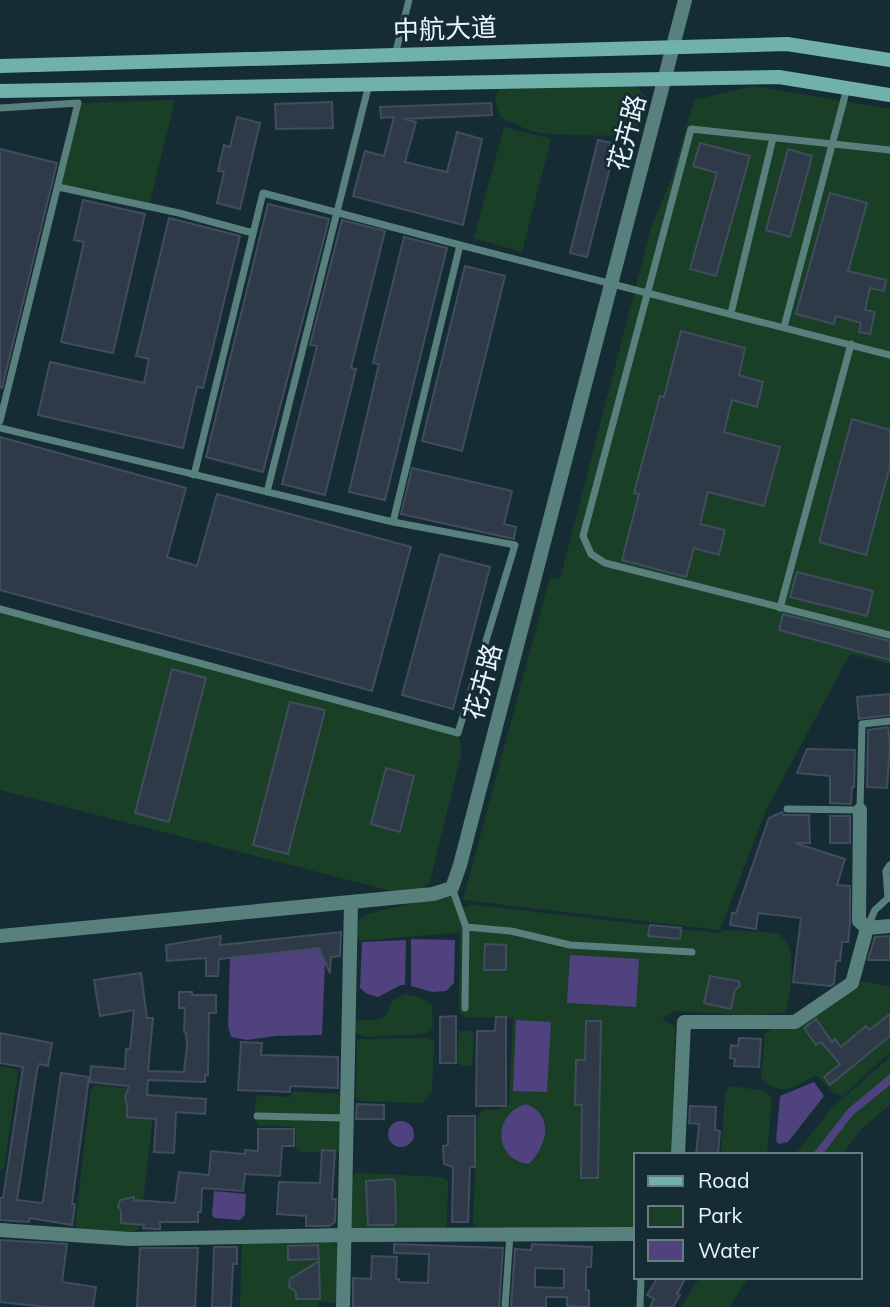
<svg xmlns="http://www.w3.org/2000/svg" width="890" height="1307" font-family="Mulish,'Noto Sans SC',sans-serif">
<rect width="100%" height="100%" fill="#162c34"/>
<!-- green -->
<path fill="#1a3f27" d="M753 86 890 109V664L850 654 766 810 720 930 463 900 550 577 560 579 651 228 671 180 694 100Z
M500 87H638L646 97C646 141 612 136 578 135 566 134 553 135 540 133 527 131 512 122 500 117L495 98Z
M175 100 149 207 58 187 78 103Z
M504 127 551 139 522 252 474 238Z
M0 609 458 733 462 750 430 882 411 896 0 790Z
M449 895 456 898 461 911 467 906 475 905 717 933 727 930 779 933C782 937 787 942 789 947 794 958 791 1004 784 1013L749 1015 674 1011 662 1018 675 1027 672 1155H636V1230L478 1228 473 1225 477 1118 483 1110H498L509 1105 513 1018 466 1017 459 1013 460 932 361 941 357 939 356 932 360 918 367 914Z
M863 981 890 987V1052L843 1096 834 1093 816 1075C793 1088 782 1098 761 1078L765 1033 772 1029H795Z
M405 994 420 997 432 1005 433 1029 426 1034 365 1037 357 1034 355 1028 357 1020H377L385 1017 393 1000Z
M459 1031H471L474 1034 472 1066H463L457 1062Z
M428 1038 434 1041 432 1093 422 1103 360 1101 356 1097 357 1041 360 1039Z
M890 1057V1105L861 1129 842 1155H795L831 1109Z
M0 1066 16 1069 18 1073 4 1168 0 1170Z
M97 1085 149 1091 155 1099 141 1220 138 1229 134 1232 79 1229 75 1225 91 1089Z
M731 1086 765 1091 772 1099 767 1155H721L725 1093Z
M294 1091 338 1094 343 1099 339 1153 301 1152 296 1148 295 1127 258 1125C253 1118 254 1102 258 1095L290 1097Z
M357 1173 441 1177 448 1181 447 1226 439 1232 353 1230 348 1224 350 1179Z
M332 1240 337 1246V1303L320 1302 318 1307H240L242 1241Z
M700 1277H749L729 1307H681Z"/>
<!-- water -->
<path fill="#4f427f" d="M411 939 455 940 454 983 446 991 432 992 411 986Z
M406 940 405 985H401L378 997 367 994 360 988 362 942Z
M319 948 325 962 322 1035 276 1036 247 1040 231 1037 228 1026 230 958Z
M570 955 639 959 636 1007 567 1003Z
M516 1020 551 1022 547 1092 513 1091Z
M890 1074V1085L853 1115 822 1155H812L848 1109Z
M814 1082 824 1096 788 1142 779 1144 776 1141 780 1096Z
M526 1104C555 1115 547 1146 529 1164 493 1160 492 1114 526 1104Z
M388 1134a13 13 0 1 1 26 0a13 13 0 1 1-26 0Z
M214 1191 246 1194 245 1215 240 1220 214 1218 212 1215Z"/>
<!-- building -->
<path fill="#2f3a49" stroke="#414c5d" stroke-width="2" fill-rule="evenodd" d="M332 102 333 128 276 129 275 104Z
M491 103 492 115 404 119 416 122 405 162 447 172 457 132 482 139 463 225 353 196 365 151 384 156 394 117 381 118 380 107Z
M237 117 260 123 240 209 217 203 224 172 218 171 224 145 230 147Z
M598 140 616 144 587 257 570 253Z
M700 143 750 156 716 276 690 269 717 173 693 166Z
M0 149 57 163 2 388 0 387Z
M788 149 812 156 790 237 766 230Z
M830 193 867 203 848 271 886 280 884 291 870 288 865 310 875 312 870 334 859 332 861 323 836 316 834 324 796 314Z
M83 200 145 214 113 353 61 342 84 242 74 240Z
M268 204 329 219 263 472 206 457Z
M169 218 240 236 203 388 197 387 183 448 38 415 50 362 144 383 149 359 136 356Z
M342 220 385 231 351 368 356 369 325 495 282 484 317 346 310 345Z
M404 237 447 248 385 500 349 492 379 364 373 363Z
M465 266 505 276 462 451 422 441Z
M681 331 745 348 739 375 763 382 757 407 732 400 724 432 780 447 764 506 708 492 700 524 725 530 719 555 694 548 686 577 622 560 639 494 634 493 660 396 664 397Z
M852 419 890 430V466L866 555 819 542Z
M0 437 186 488 167 557 197 566 217 494 411 547 372 691 0 590Z
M412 468 512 491 504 524 516 527 514 539 401 514Z
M440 554 490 567 453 709 402 695Z
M797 572 873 591 867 616 790 597Z
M783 614 890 641V660L779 630Z
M172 669 206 678 169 822 135 813Z
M890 694V715L859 719 857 697Z
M290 702 325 710 288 854 253 845Z
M888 727 890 745 887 788 867 787 868 730Z
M807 749 855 750 854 787H852L851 804 830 803V776L797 773Z
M386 768 414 776 400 832 371 824Z
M782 812 783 815H809L810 843H795L845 859 837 885 850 886V924L848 942H842L840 961H836L834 984 830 986 793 982 801 918 758 913 756 929 730 925 732 913H736L769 818Z
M830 816H850V843H830Z
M650 925 681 928 680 939 648 936Z
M341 932 340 956 331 957 330 973 319 948 219 959 218 976H206V958L167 961 166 945 221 936 220 945Z
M890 936V960H868L875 937Z
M485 944 506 945V970H484Z
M141 973 147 1018H153L148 1071 184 1072 187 1045 186 1033 184 1032 185 1008H179V992H192V995H216V1013H209L208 1075H205V1082L148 1080 147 1095 206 1099 205 1114 176 1112 174 1153 154 1152 156 1119 127 1117V1105L125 1097 129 1086 90 1082 91 1066 125 1069 126 1049H130L134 1010 100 1016 94 980Z
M710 976 739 981 740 986 735 990 731 1009 704 1003Z
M890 1014V1036L830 1085 824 1077 840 1064 821 1042 816 1045 804 1028 816 1019 832 1042 835 1039 841 1047 866 1026 869 1030Z
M456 1016V1063H440V1017Z
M496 1017H506V1106H476L477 1031H495Z
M586 1021H601L598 1178H581L582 1105H575L576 1060H585Z
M0 1033 52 1043 48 1066 39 1064 37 1070 17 1200 41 1203 43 1201 61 1073 89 1077 72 1204H75L72 1225 30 1218 29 1222 0 1220V1198H3L23 1067 0 1063Z
M739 1038 761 1039 759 1067 734 1066 735 1059 730 1058 731 1045 738 1046Z
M241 1042 262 1043 261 1055 338 1057V1088L290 1086V1092L238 1090Z
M357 1104 384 1105V1119H356Z
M690 1106 716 1107 715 1130 720 1131 718 1155H696L699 1124 689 1123Z
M448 1116H475V1167H470L468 1222H452L453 1167 444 1164 443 1146 448 1145Z
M258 1129H294V1146H282L280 1176 245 1174 243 1191 202 1188 201 1212H198V1222H160V1229H154L143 1228 144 1225 121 1223V1211L118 1206 120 1200 134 1197V1200L175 1203 179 1172 209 1175 211 1151 245 1154V1150L258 1151Z
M322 1150 335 1151 332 1199H336L335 1222 329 1226H306V1216L277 1214 279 1182 320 1183Z
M393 1179 395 1182 396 1222 394 1225H368L366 1181Z
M0 1240 67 1244 62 1282 96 1287 93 1307H46L0 1302Z
M394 1244 503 1248 499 1307H353V1278L371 1279 372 1256 397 1257 396 1279H399V1282L428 1283 429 1254 394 1253Z
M532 1244 592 1247 591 1267H586V1290H589V1307L567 1306V1297H546V1307H511L515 1249 531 1250ZM535 1268 564 1269V1288L535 1287Z
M318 1245 319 1259 288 1260V1246Z
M214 1247H237V1264H233L231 1307H212Z
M140 1248H198L195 1307H137Z
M319 1261 320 1299H296V1292L289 1287 290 1279Z
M658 1277H686L677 1294 680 1295 673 1307H650L654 1299 647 1295Z"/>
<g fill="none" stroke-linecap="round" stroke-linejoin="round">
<!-- lane -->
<path stroke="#58807c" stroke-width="7" d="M395 55 409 0
M0 108 78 103 0 421
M890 150 691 129 583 536 591 554 605 563 890 635
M58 187 179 213 253 233
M460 245 890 355
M731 313 773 138
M784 327 847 88
M0 428C131 460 262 491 393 522L460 245 263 193 194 475
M267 492 369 84
M780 608 851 344
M0 609 458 733 515 545 393 522
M787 809 860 810 862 724 890 721
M452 888 466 927 511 931 570 945 692 952
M867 928 875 910 888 898 886 871 890 865
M465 1008 466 927
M257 1116 346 1118
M505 1307 510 1234
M640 1307 641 1277"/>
<!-- street -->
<path stroke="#58807c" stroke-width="14" d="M860 810 859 921 867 928
M0 936 433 894 452 888 460 865 685 0
M678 1155 684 1022H795L852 983 867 928 890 926
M0 1230 130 1239 345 1235 636 1234
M343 1307 351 902"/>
<!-- secondary -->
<path stroke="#70b2ab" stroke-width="14" d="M0 66 787 44 890 60
M0 91 779 77 890 95"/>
</g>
<g text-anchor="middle" stroke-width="6" stroke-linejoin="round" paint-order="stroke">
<!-- street labels -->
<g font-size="26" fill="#e8f5fa" stroke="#162c34">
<text transform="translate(445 29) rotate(-2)" y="9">中航大道</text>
<text transform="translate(627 133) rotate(-75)" y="9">花卉路</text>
<text transform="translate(483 682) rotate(-75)" y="9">花卉路</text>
</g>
</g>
<!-- legend -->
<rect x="634" y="1153" width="228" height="126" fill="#162c34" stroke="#6a7c83" stroke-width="2"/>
<rect x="648" y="1176" width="35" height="10" fill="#70b2ab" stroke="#6a7c83" stroke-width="2"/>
<text x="698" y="1188" font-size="21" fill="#e8f5fa">Road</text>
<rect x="648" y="1206" width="35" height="21" fill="#1a3f27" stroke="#6a7c83" stroke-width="2"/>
<text x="698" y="1223" font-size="21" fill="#e8f5fa">Park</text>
<rect x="648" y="1240" width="35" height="21" fill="#4f427f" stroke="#6a7c83" stroke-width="2"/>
<text x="698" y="1258" font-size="21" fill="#e8f5fa">Water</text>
</svg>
